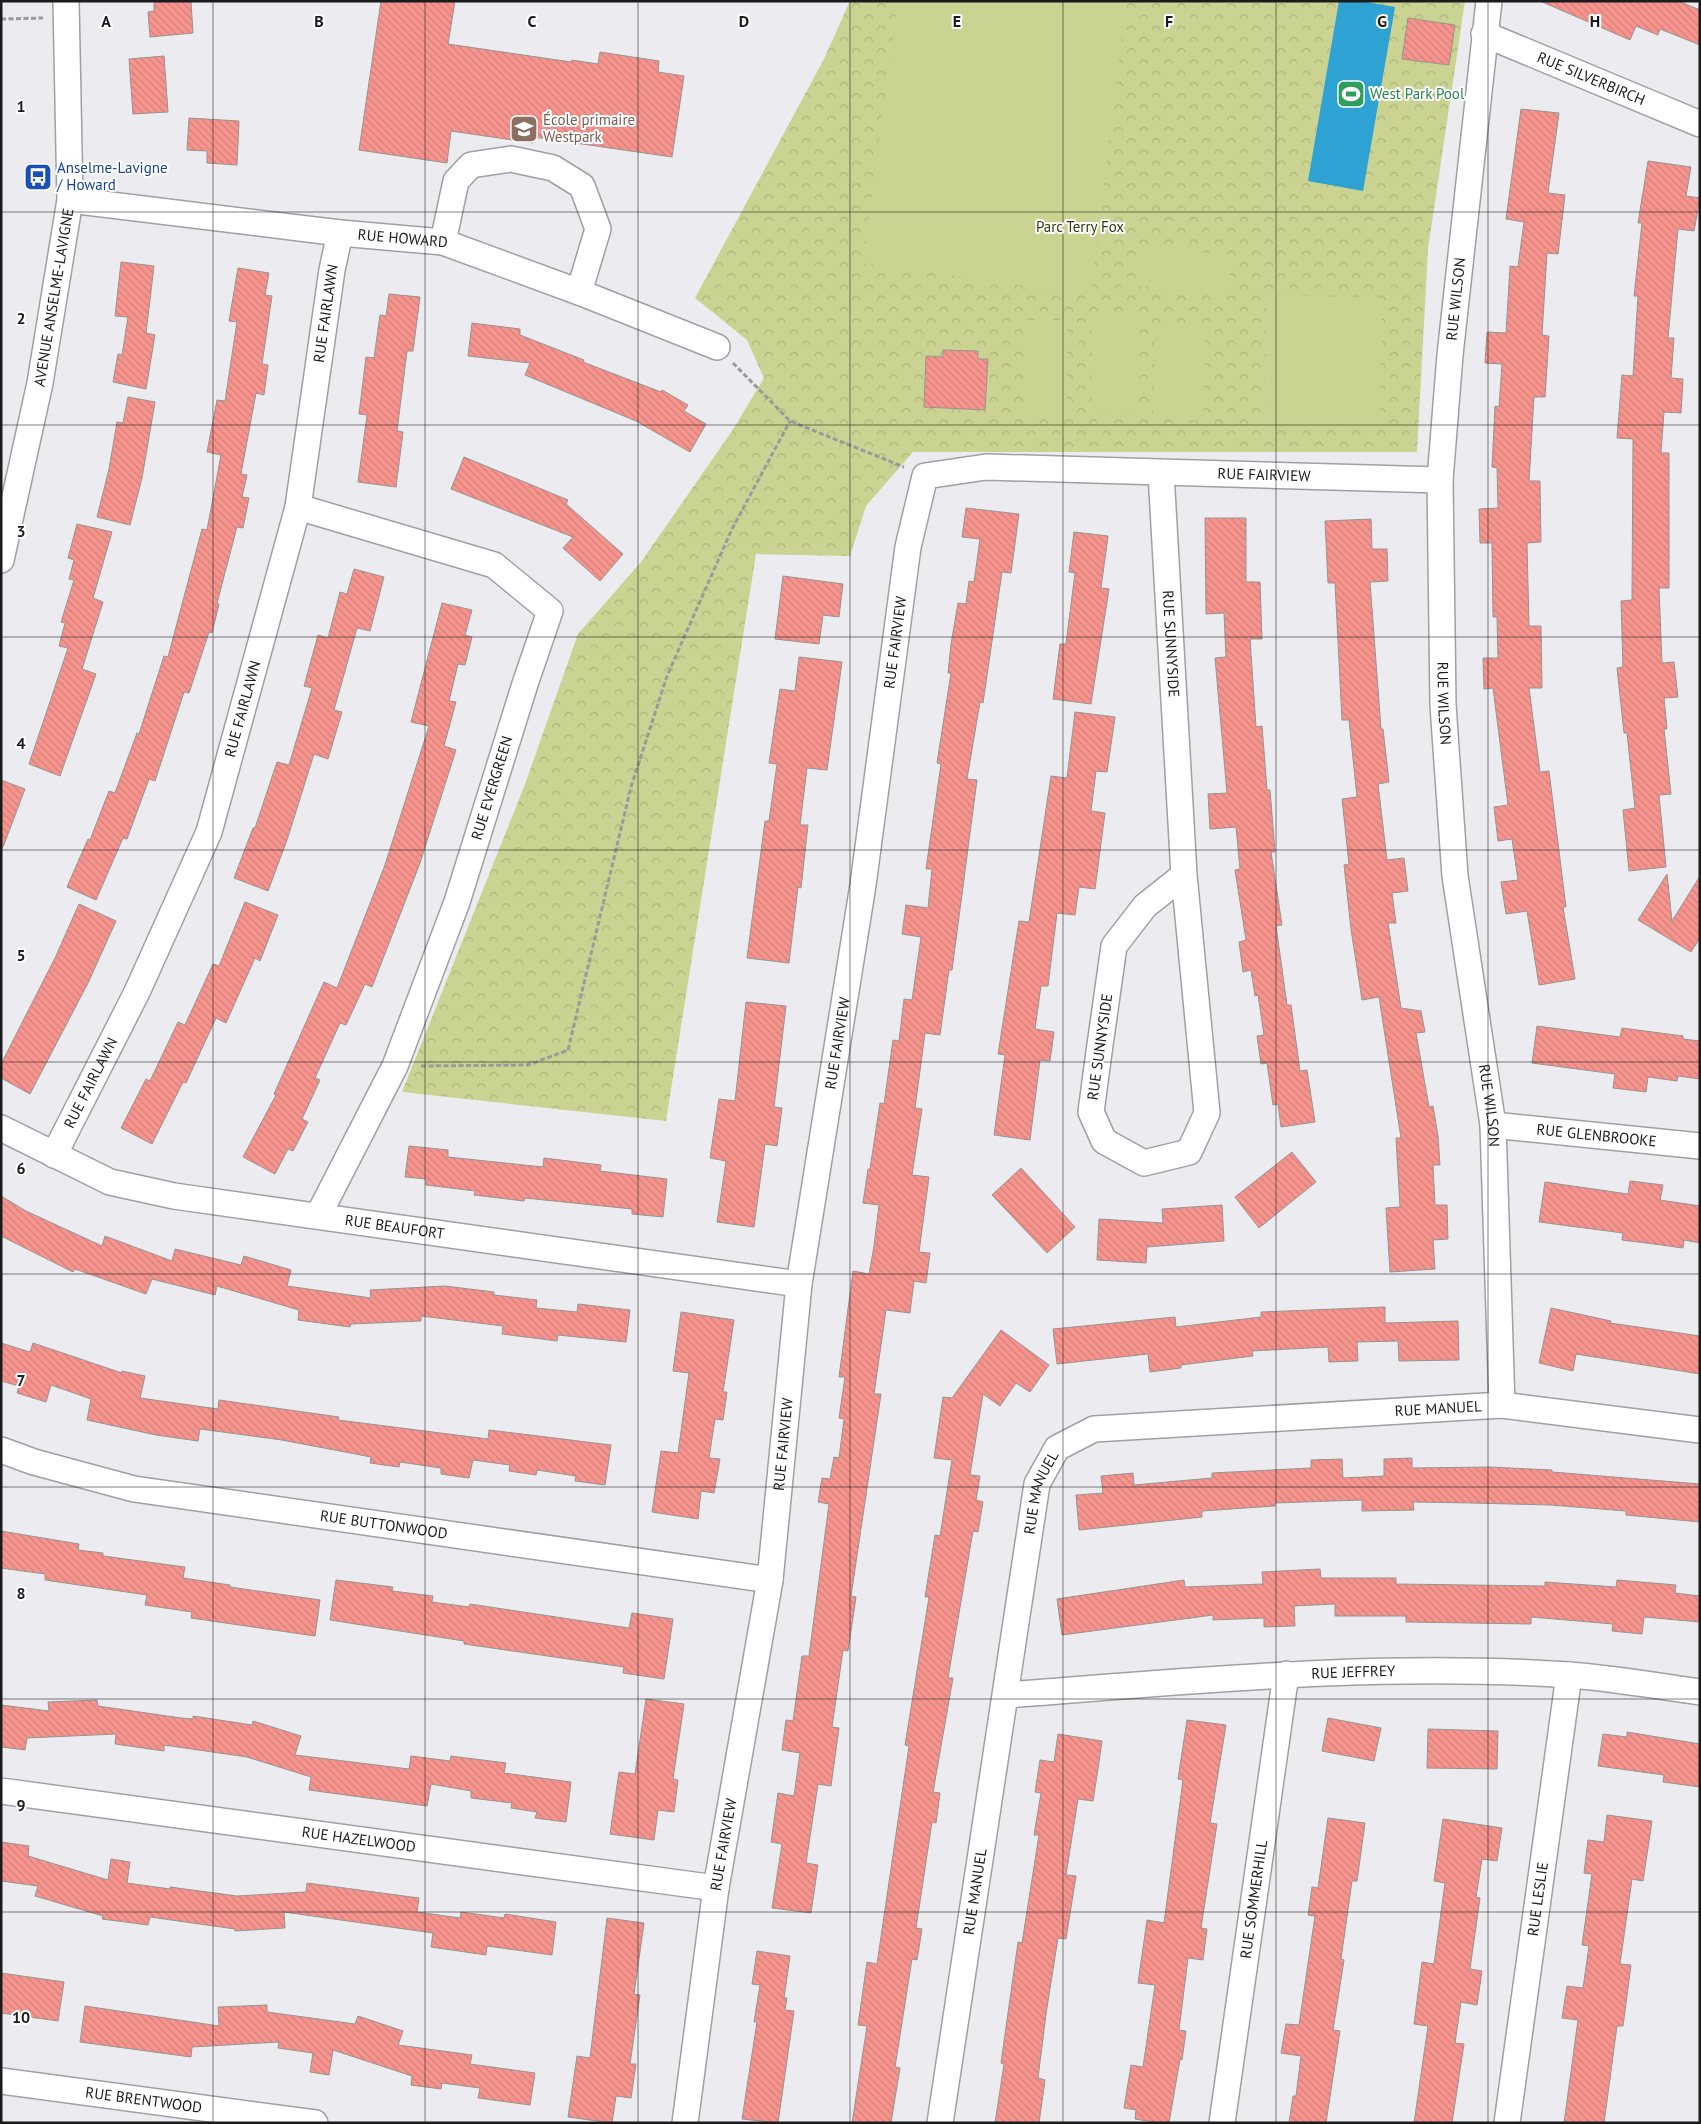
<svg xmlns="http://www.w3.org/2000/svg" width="1701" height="2124" font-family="'PT Sans',sans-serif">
<defs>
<pattern id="park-crowns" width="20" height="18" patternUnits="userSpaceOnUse" patternTransform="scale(1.25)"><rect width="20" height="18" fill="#cad391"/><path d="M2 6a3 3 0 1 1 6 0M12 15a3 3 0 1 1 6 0" fill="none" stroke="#adb57c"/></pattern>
<pattern id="building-back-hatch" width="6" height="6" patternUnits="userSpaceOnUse" patternTransform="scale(1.25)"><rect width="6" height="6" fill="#f7948e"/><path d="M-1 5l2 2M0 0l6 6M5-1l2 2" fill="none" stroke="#d37f7a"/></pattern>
</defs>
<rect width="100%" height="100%" fill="#ececf0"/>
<!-- park -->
<path fill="url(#park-crowns)" d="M850 1H1465L1428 249 1417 452H913L866 506 850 556 756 554 666 1121 402 1092 524 787 578 634 641 562 732 431 764 378 747 340 695 298 824 59Z"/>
<!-- garden -->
<path fill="#cad391" d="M898 1H1126L1091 295 863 263Z
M1140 245 1232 256 1227 296 1135 285Z
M1267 295 1382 298 1379 427 1264 425Z
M1091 318H1136L1137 412H1092Z
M1024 320H1067V413H1024Z
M1156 323 1206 324 1203 420 1153 419Z"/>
<!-- water -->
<path fill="#2ea2d2" d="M1339 1H1360L1395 7 1363 191 1308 181Z"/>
<!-- building -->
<path fill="url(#building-back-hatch)" stroke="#979393" d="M154 1H191L193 33 150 37 148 12 154 11Z
M381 1H455L448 44 571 62 572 60 598 64 600 52 659 61 658 72 684 76 672 157 534 137 533 143 451 131 447 163 359 150Z
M1540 1H1678L1700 10V45L1660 29 1658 35 1636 26 1630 40Z
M1408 18 1455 25 1449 65 1402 59Z
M164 56 168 112 133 114 129 59Z
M1521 109 1559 113 1548 193 1565 195 1558 254 1547 253 1542 335 1549 336 1545 397H1534L1529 481H1540L1541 542 1527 543 1529 626H1541L1542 688H1529L1540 772 1549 771 1566 907H1563L1575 979 1539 985 1527 911 1506 914 1501 882 1518 880 1512 839 1498 841 1494 807 1508 805 1493 688 1484 689 1483 658H1498L1497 617H1493L1492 543H1480L1479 509 1498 508 1497 468 1492 467 1495 406 1499 407 1502 364 1485 363 1487 332 1506 333 1510 266 1518 267 1524 222 1506 219Z
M189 118 239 121 237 165 207 163V151L187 150Z
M1648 161 1691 167 1686 196 1700 198 1694 231 1678 229 1668 338H1674L1671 378 1683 379 1681 413 1664 412 1661 453H1669V588H1659L1662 663 1674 662 1678 697 1664 698 1667 729H1664L1671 794 1659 795 1666 867 1629 871 1623 810 1635 808 1627 733H1624L1617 668 1623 667 1621 601 1632 600 1633 439 1617 438 1622 375 1633 376 1638 296H1634L1642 223H1638Z
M121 262 154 266 146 333 155 335 146 389 113 382 118 354 122 355 128 317 115 316Z
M238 268 269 273 265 295 272 296 262 364 268 365 264 395 256 393 241 474 247 475 242 497 249 498 243 528 237 527 217 603 219 604 212 633 209 632 189 693 184 692 155 781 149 779 127 839 123 838 96 900 67 887 88 839 90 840 109 791 115 793 137 733 139 734 164 656 168 657 202 529 207 530 221 455 207 452 217 400 225 401 237 322 229 321Z
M389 294 420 297 413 351H407L397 431 403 432 396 487 358 482 367 415 359 414 366 357 374 358 380 315 386 316Z
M472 323 520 329V335L584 360 583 362 661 392 662 390 688 405 684 411 706 424 690 452 636 421 525 375 530 363 468 356Z
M943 350 978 351V359H988L985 410 924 407 926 356 943 357Z
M128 397 155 402 142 478 130 525 97 517 109 469 117 422 123 423Z
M464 457 568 500 566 504 623 554 600 581 563 548 573 537 451 489Z
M966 508 1019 514 1011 573 1002 572 983 703 980 702 967 779 977 780 952 970H949L940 1035 925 1033 915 1108 922 1109 912 1175 929 1177 919 1252 930 1253 926 1283 914 1281 910 1313 886 1310 874 1394H881L851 1596 856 1597 848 1651 843 1650 832 1727 839 1728 831 1786 818 1784 806 1863 818 1865 811 1913 772 1908 782 1844 771 1842 778 1793 794 1796 800 1753 782 1750 786 1720 793 1721 802 1656H809L829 1504 818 1502 822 1478 830 1479 834 1457 839 1458 844 1419 839 1418 845 1377H839L853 1271 869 1274 874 1246 879 1205 863 1203 868 1169H870L880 1103 884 1104 893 1040 899 1041 904 999 912 1000 921 937 902 934 906 905 928 908 932 869H926L941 764 937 763 951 673H948L951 644 958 603 966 604 969 581 974 582 980 539 962 537Z
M1205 518H1246V582H1260L1262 639H1250L1256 727 1262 726 1267 790H1270L1275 852H1271L1282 925 1276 926 1287 1005H1291L1300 1071 1307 1070 1315 1122 1281 1127 1278 1104 1273 1105 1267 1063 1261 1064 1257 1036 1264 1035 1258 995 1255 996 1251 970 1243 972 1239 942 1246 940 1235 870 1240 869 1236 827 1210 829 1208 794 1227 793 1215 658 1226 657 1224 613 1206 614Z
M1371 519 1372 549H1387L1388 581 1370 582 1381 729H1383L1389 782 1378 784 1387 860 1404 858 1408 891 1392 893 1396 923H1388L1401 1008 1421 1011 1425 1032 1416 1033 1429 1107 1433 1106 1438 1136 1440 1165H1433L1435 1205H1447L1448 1239 1433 1240 1435 1269 1390 1272 1386 1208 1400 1207 1396 1138H1401L1379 997 1362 1000 1351 929 1344 865 1349 864 1342 799 1357 797 1349 720H1342L1335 583H1328L1325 521Z
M77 524 112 532 93 598 103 602 82 669 96 674 60 776 29 764 68 648 59 646 65 623 61 622 74 580 69 579 74 560 68 558Z
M1074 532 1108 536 1101 588 1109 589 1091 704 1053 699 1060 644H1066L1075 573 1069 572Z
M354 569 384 577 370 631 357 628 334 710 342 712 328 759 314 754 287 840 268 891 234 878 253 828H255L277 762 289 765 312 688 304 686 318 635 328 638 340 592 347 594Z
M783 576 843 584 839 617 823 615 819 644 775 639Z
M442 603 472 610 465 635 472 637 465 665 458 664 449 701 456 702 444 746 456 750 420 863 372 987 365 984 346 1025 340 1023 315 1078 320 1080 302 1119 308 1122 293 1151 288 1149 275 1174 243 1157 276 1095 274 1094 324 982 337 988 385 865 429 726 411 722Z
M799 657 842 662 827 770 807 768 800 825H808L801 888 798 887 789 963 747 958 765 821H769L777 764 769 763 780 689 795 691Z
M1075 712 1115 717 1107 772 1096 771 1091 811 1105 813 1095 889 1079 887 1075 915 1057 913 1048 986H1041L1035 1029 1054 1032 1050 1061 1040 1060 1030 1140 994 1135 1005 1055 998 1054 1019 921 1029 922 1051 776 1067 778Z
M1 780 25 789 3 847H1Z
M1667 874 1672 921 1700 876V938L1691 952 1638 920Z
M245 902 278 915 260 961 255 958 226 1023 216 1018 186 1083 183 1082 152 1144 121 1128 146 1079 150 1081 178 1022 185 1025 213 964 219 966Z
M79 904 116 921 88 983 30 1094 1 1078V1064L55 958Z
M746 1002 786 1006 774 1107 782 1108 777 1146 765 1144 754 1227 717 1222 726 1161 710 1158 719 1099 735 1101Z
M1537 1026 1620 1037 1622 1028 1683 1036V1039L1700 1041V1079L1678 1076 1677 1081 1648 1077 1646 1092 1613 1088 1615 1074 1532 1063Z
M409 1146 448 1150V1157L543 1167 544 1158 601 1165 600 1171 667 1179 663 1217 632 1214V1209L525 1198 524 1201 474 1195 475 1191 426 1185V1179L405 1177Z
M1292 1152 1316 1182 1259 1228 1235 1197Z
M1021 1168 1075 1227 1047 1253 992 1195Z
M1630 1181 1663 1185 1660 1200 1700 1206V1243L1684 1240 1683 1248 1654 1244 1622 1240 1623 1233 1539 1222 1545 1182 1628 1194Z
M1 1196 26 1211 102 1246 105 1236 172 1261 175 1249 241 1265 244 1256 291 1270 287 1286 371 1298 370 1290 445 1286 494 1292V1295L537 1300 536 1308 577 1312 578 1304 630 1310 626 1342 558 1335 557 1341 502 1334 503 1326 421 1316V1321L351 1324 350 1327 298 1320 299 1310 217 1286 215 1295 152 1279 146 1294 75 1269 73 1272 1 1236Z
M1222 1205 1224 1241 1147 1247 1146 1263 1097 1260 1099 1219 1163 1223 1162 1209Z
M1385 1307V1323L1458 1321 1459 1360 1399 1361 1398 1341 1357 1342 1358 1361 1329 1362 1328 1347 1252 1351 1253 1356 1181 1365V1368L1150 1372 1148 1354 1057 1364 1053 1329 1175 1317 1176 1327 1261 1317V1312Z
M1551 1308 1611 1321 1610 1323 1700 1336V1374L1576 1354 1573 1371 1539 1363Z
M681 1312 734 1320 723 1392H727L723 1420 715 1419 709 1458 720 1459 714 1493 701 1491 698 1519 652 1512 661 1451 678 1453 689 1373 673 1371Z
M1001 1330 1049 1365 1030 1392 1016 1383 1000 1406 983 1394 970 1475 980 1476 976 1500 983 1502 978 1532 973 1531 948 1678H953L933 1792 940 1793 936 1823 932 1822 916 1928 922 1929 917 1960 912 1959 895 2067 900 2068 895 2098 891 2123H852L867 2026 858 2025 867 1962 877 1964 909 1746 905 1745 929 1597H925L935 1535 940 1536 952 1460 934 1458 943 1397 952 1398Z
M1 1343 30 1352 33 1343 122 1373V1371L145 1376 140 1398 218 1409 219 1400 339 1417 338 1420 488 1439 489 1430 611 1445 605 1485 575 1481 576 1476 537 1470 536 1475 509 1471 510 1465 473 1460 469 1478 441 1474V1468L400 1462 399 1467 370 1463 371 1457 282 1440 200 1429 198 1441 156 1435 87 1420 91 1399 51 1385 46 1402 17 1393 19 1386 1 1381Z
M1412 1458V1468L1490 1467 1552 1470V1472L1700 1484V1522L1626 1515V1511L1550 1505 1471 1503 1413 1502 1414 1510 1362 1511V1500L1275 1503V1506L1202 1511V1517L1079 1530 1076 1495 1103 1493 1101 1476 1133 1473 1134 1485 1212 1478V1473L1311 1468V1460L1342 1459 1343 1478 1384 1476V1459Z
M1 1531 79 1544 78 1550 103 1553V1556L185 1567 183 1578 230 1585V1587L320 1600 315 1636 191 1618 192 1612 145 1605 147 1595 45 1580V1574L1 1568Z
M1320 1569 1321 1578H1396V1584L1545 1586V1582L1616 1587 1617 1580 1676 1585 1675 1593 1700 1596V1622L1644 1617 1642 1634 1612 1631 1613 1624 1531 1617V1624L1406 1622V1616H1335V1604L1294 1606 1295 1626 1264 1627V1618L1213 1620V1615L1062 1635 1057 1599 1184 1580 1185 1587 1263 1584 1262 1572Z
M336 1580 393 1587 392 1591 433 1596 432 1602 469 1607 470 1604 629 1628 632 1613 673 1619 664 1679 623 1673 624 1667 464 1644V1641L330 1620Z
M646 1699 684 1704 673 1779 678 1780 674 1812 658 1810 654 1840 610 1834 619 1772 635 1774Z
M97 1700 98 1706 181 1718 193 1719V1716L252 1725 253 1721 301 1736 295 1755 409 1769 411 1756 450 1761 451 1756 506 1763 504 1773 571 1782 566 1822 535 1818 537 1812 511 1808 512 1803 471 1798V1791L431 1784 427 1806 309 1790 311 1777 247 1757 164 1745V1751L115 1744 116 1734 27 1738 25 1750 1 1747V1705L49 1711 48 1702Z
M1328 1718 1381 1728 1374 1761 1322 1751Z
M1187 1720 1226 1725 1210 1823 1217 1824 1201 1928 1207 1929 1203 1960 1188 1958 1179 2030 1186 2031 1182 2060 1180 2059 1169 2123H1159L1135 2119 1136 2110 1124 2108 1131 2065 1143 2067 1155 1985 1138 1983 1147 1920 1164 1923 1183 1780 1178 1779Z
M1428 1729 1498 1731 1497 1769 1427 1768Z
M1627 1732 1700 1744V1787L1663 1782 1664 1775 1598 1766 1603 1734 1627 1737Z
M1058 1734 1102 1741 1098 1769 1093 1801 1078 1799 1066 1875 1076 1876 1066 1939 1058 1938 1046 2014 1038 2078 1045 2080 1039 2123H995L1004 2064 1001 2063 1018 1942 1022 1943 1039 1835H1034L1041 1793 1035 1792 1040 1760 1054 1762Z
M1607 1815 1652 1821 1643 1881 1632 1879 1620 1964 1631 1965 1623 2026H1617L1604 2123H1564L1578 2020 1562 2018 1567 1986 1583 1988 1589 1946 1582 1945 1592 1874 1584 1873 1588 1840 1604 1842Z
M1328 1818 1365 1823 1357 1881H1352L1341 1959 1344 1960 1333 2030 1340 2031 1326 2123H1289L1293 2096H1296L1301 2056 1281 2053 1286 2024 1299 2025 1315 1916 1308 1915 1312 1887 1318 1888Z
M1443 1819 1502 1828 1497 1861 1482 1859 1476 1897 1480 1898 1470 1969 1482 1971 1477 2005 1461 2002 1455 2043 1464 2044 1452 2123H1414L1428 2026 1414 2024 1422 1962 1434 1964 1445 1883 1434 1881Z
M1 1842 29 1846 28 1856 108 1880 111 1859 130 1862 127 1883 170 1889V1887L237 1896 306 1892 307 1883 419 1898 417 1912 460 1918 461 1912 504 1918 505 1914 556 1922 552 1955 487 1946 486 1955 431 1947 433 1933 284 1912 285 1928 235 1931V1929L150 1917 148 1925 102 1919 103 1916 35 1896 38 1886 1 1881Z
M607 1918 644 1923 634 1994 640 1995 630 2064H636L631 2098 616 2096 612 2123 568 2117 577 2056 590 2058Z
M757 1951 790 1956 784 1998H787L785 2010 794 2011 778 2123 742 2119 757 2022H754L760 1985 752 1984Z
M1 1973 64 1982 58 2021 1 2013Z
M267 2005V2012L355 2024 358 2016 403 2031 398 2045 472 2055 470 2064 535 2073 530 2105 478 2098 480 2088 442 2083 441 2089 411 2085 412 2076 333 2050 329 2075 310 2072 313 2053 278 2048 279 2042 192 2047 191 2057 80 2042 85 2006 219 2026 218 2007Z"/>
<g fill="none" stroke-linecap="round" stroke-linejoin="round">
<defs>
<g id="minor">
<path id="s1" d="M1489 1 1450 355 1440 480 1443 705 1455 876 1493 1125 1502 1405"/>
<path id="s2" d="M1484 34 1700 124"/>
<path id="s3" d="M70 200 340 233 443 242 579 292 717 347"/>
<path d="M443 242 456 181 471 165 511 159 553 168 582 186 598 229 579 292"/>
<path id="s4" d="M1161 473 1184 875 1145 906 1114 946 1099 1052 1091 1112 1104 1141 1144 1163 1189 1152 1207 1113 1184 875"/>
<path d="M298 507 494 565 550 611 525 684 457 902 395 1066 318 1216"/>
<path id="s5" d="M1 560 40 383 70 200 66 1"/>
<path id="s6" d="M1493 1125 1700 1146"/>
<path id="s7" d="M1 1128 110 1182 174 1196 799 1284"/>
<path id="s8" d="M54 1155 137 992 209 832 298 507 332 270 340 233"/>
<path id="s9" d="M1 1450 34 1462 134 1489 770 1580"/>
<path id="s10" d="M1006 1695C1193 1681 1381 1662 1569 1675 1612 1678 1656 1686 1700 1692"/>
<path id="s11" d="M1 1791 716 1888"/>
<path id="s12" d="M1 2081 315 2123"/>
<path id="s13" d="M685 2123 716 1888 770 1580 799 1284 863 885 908 547 925 476 986 467 1440 480"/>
<path id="s14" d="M940 2123 1037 1484 1057 1448 1094 1429 1502 1405 1700 1430"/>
<path id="s15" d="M1222 2123 1286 1674"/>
<path id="s16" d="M1507 2123 1569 1675"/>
</g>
</defs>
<!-- minor casing -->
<use href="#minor" stroke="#9fa0a3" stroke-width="28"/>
<!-- path -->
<path stroke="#9a9a9d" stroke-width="3" stroke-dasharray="5 2.5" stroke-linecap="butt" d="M1 19 43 18
M733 363 790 421 904 467
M421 1066 528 1065 568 1050 631 787 667 676 732 529 790 421"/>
<!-- minor -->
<use href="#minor" stroke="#fff" stroke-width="25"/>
</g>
<!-- grid -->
<path fill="none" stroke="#1a1b1c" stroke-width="1" stroke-opacity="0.55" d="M213 1V2123M425 1V2123M638 1V2123M850 1V2123M1063 1V2123M1276 1V2123M1488 1V2123M1 212H1700M1 425H1700M1 637H1700M1 850H1700M1 1062H1700M1 1274H1700M1 1487H1700M1 1699H1700M1 1912H1700"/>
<!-- icons -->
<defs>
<symbol id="stadium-square" viewBox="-11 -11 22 22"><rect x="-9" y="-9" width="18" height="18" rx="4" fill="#2e9e5b" stroke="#fff"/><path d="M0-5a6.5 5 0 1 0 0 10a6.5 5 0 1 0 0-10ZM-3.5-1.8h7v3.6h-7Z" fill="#fff"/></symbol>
<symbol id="school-square" viewBox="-11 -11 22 22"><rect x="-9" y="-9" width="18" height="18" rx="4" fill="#8d6e63" stroke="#fff"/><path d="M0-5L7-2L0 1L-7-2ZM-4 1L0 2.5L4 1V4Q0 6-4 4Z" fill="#fff"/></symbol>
<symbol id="bus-square" viewBox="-11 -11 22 22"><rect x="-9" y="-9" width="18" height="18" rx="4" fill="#1a4fb4" stroke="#fff"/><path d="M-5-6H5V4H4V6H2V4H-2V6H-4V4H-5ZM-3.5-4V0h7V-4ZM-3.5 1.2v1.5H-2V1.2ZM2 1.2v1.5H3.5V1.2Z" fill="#fff"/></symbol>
</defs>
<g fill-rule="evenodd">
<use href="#stadium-square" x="1335" y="78" width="32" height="32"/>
<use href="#school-square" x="508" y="113" width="32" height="32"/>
<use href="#bus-square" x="22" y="161" width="32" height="32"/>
</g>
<g text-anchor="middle" stroke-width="4" stroke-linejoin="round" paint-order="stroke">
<!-- street labels -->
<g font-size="15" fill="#1a1b1c" stroke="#fff">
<text dy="5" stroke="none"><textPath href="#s2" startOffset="116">RUE SILVERBIRCH</textPath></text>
<text dy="5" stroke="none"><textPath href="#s3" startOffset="335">RUE HOWARD</textPath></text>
<text dy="5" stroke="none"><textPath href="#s5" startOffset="268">AVENUE ANSELME-LAVIGNE</textPath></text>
<text transform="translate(1456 299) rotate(-84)" y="5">RUE WILSON</text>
<text dy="5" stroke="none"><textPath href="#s8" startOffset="891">RUE FAIRLAWN</textPath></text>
<text dy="5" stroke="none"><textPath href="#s13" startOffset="2005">RUE FAIRVIEW</textPath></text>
<text dy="5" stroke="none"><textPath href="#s13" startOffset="1496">RUE FAIRVIEW</textPath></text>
<text dy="5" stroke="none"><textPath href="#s4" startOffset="171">RUE SUNNYSIDE</textPath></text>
<text dy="5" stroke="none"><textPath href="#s1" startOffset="705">RUE WILSON</textPath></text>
<text dy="5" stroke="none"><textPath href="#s8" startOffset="486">RUE FAIRLAWN</textPath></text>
<text transform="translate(492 788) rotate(-73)" y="5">RUE EVERGREEN</text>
<text dy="5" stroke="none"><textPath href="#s13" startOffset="1091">RUE FAIRVIEW</textPath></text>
<text transform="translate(1100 1047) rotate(-82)" y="5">RUE SUNNYSIDE</text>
<text dy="5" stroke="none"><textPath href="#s8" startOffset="81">RUE FAIRLAWN</textPath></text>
<text dy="5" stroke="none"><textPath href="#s1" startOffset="1110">RUE WILSON</textPath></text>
<text dy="5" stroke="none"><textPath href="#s6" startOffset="104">RUE GLENBROOKE</textPath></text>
<text dy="5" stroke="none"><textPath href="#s7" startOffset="410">RUE BEAUFORT</textPath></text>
<text dy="5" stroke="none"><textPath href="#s14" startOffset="1074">RUE MANUEL</textPath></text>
<text dy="5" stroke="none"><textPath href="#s13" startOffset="686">RUE FAIRVIEW</textPath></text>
<text dy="5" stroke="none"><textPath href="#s14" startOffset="639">RUE MANUEL</textPath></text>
<text dy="5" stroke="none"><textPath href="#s9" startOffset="391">RUE BUTTONWOOD</textPath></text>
<text dy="5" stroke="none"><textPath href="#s10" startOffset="348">RUE JEFFREY</textPath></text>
<text dy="5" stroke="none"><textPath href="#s11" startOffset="361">RUE HAZELWOOD</textPath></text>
<text dy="5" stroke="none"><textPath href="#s13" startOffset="281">RUE FAIRVIEW</textPath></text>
<text dy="5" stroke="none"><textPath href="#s14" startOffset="234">RUE MANUEL</textPath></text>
<text dy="5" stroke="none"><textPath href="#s15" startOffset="226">RUE SOMMERHILL</textPath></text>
<text dy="5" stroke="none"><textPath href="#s16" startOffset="226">RUE LESLIE</textPath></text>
<text dy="5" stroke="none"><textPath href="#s12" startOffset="144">RUE BRENTWOOD</textPath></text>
</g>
<!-- leisure labels -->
<g font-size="15" fill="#27864d" stroke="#fff" text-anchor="start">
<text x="1370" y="99">West Park Pool</text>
</g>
<!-- education labels -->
<g font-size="15" fill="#785e54" stroke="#fff" text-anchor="start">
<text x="543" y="125">École primaire<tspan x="543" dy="17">Westpark</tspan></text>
</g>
<!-- transit labels -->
<g font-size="15" fill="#164399" stroke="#fff" text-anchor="start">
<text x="57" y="173">Anselme-Lavigne<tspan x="57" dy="17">/ Howard</tspan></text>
</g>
<!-- park labels -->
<g font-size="15" fill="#34380f" stroke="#fff">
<text x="1080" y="232">Parc Terry Fox</text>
</g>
</g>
<g font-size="16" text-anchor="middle" font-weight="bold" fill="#1a1b1c" stroke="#fff" stroke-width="4" stroke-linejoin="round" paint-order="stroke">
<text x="106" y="27">A</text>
<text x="319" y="27">B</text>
<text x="532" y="27">C</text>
<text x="744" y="27">D</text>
<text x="957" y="27">E</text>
<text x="1169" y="27">F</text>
<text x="1382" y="27">G</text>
<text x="1595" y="27">H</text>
<text x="21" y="112">1</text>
<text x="21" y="324">2</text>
<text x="21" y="537">3</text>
<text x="21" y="749">4</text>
<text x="21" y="961">5</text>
<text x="21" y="1174">6</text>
<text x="21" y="1386">7</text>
<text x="21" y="1599">8</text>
<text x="21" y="1811">9</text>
<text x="21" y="2023">10</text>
</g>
<!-- border -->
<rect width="1701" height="2124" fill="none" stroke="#1a1b1c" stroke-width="5"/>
</svg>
